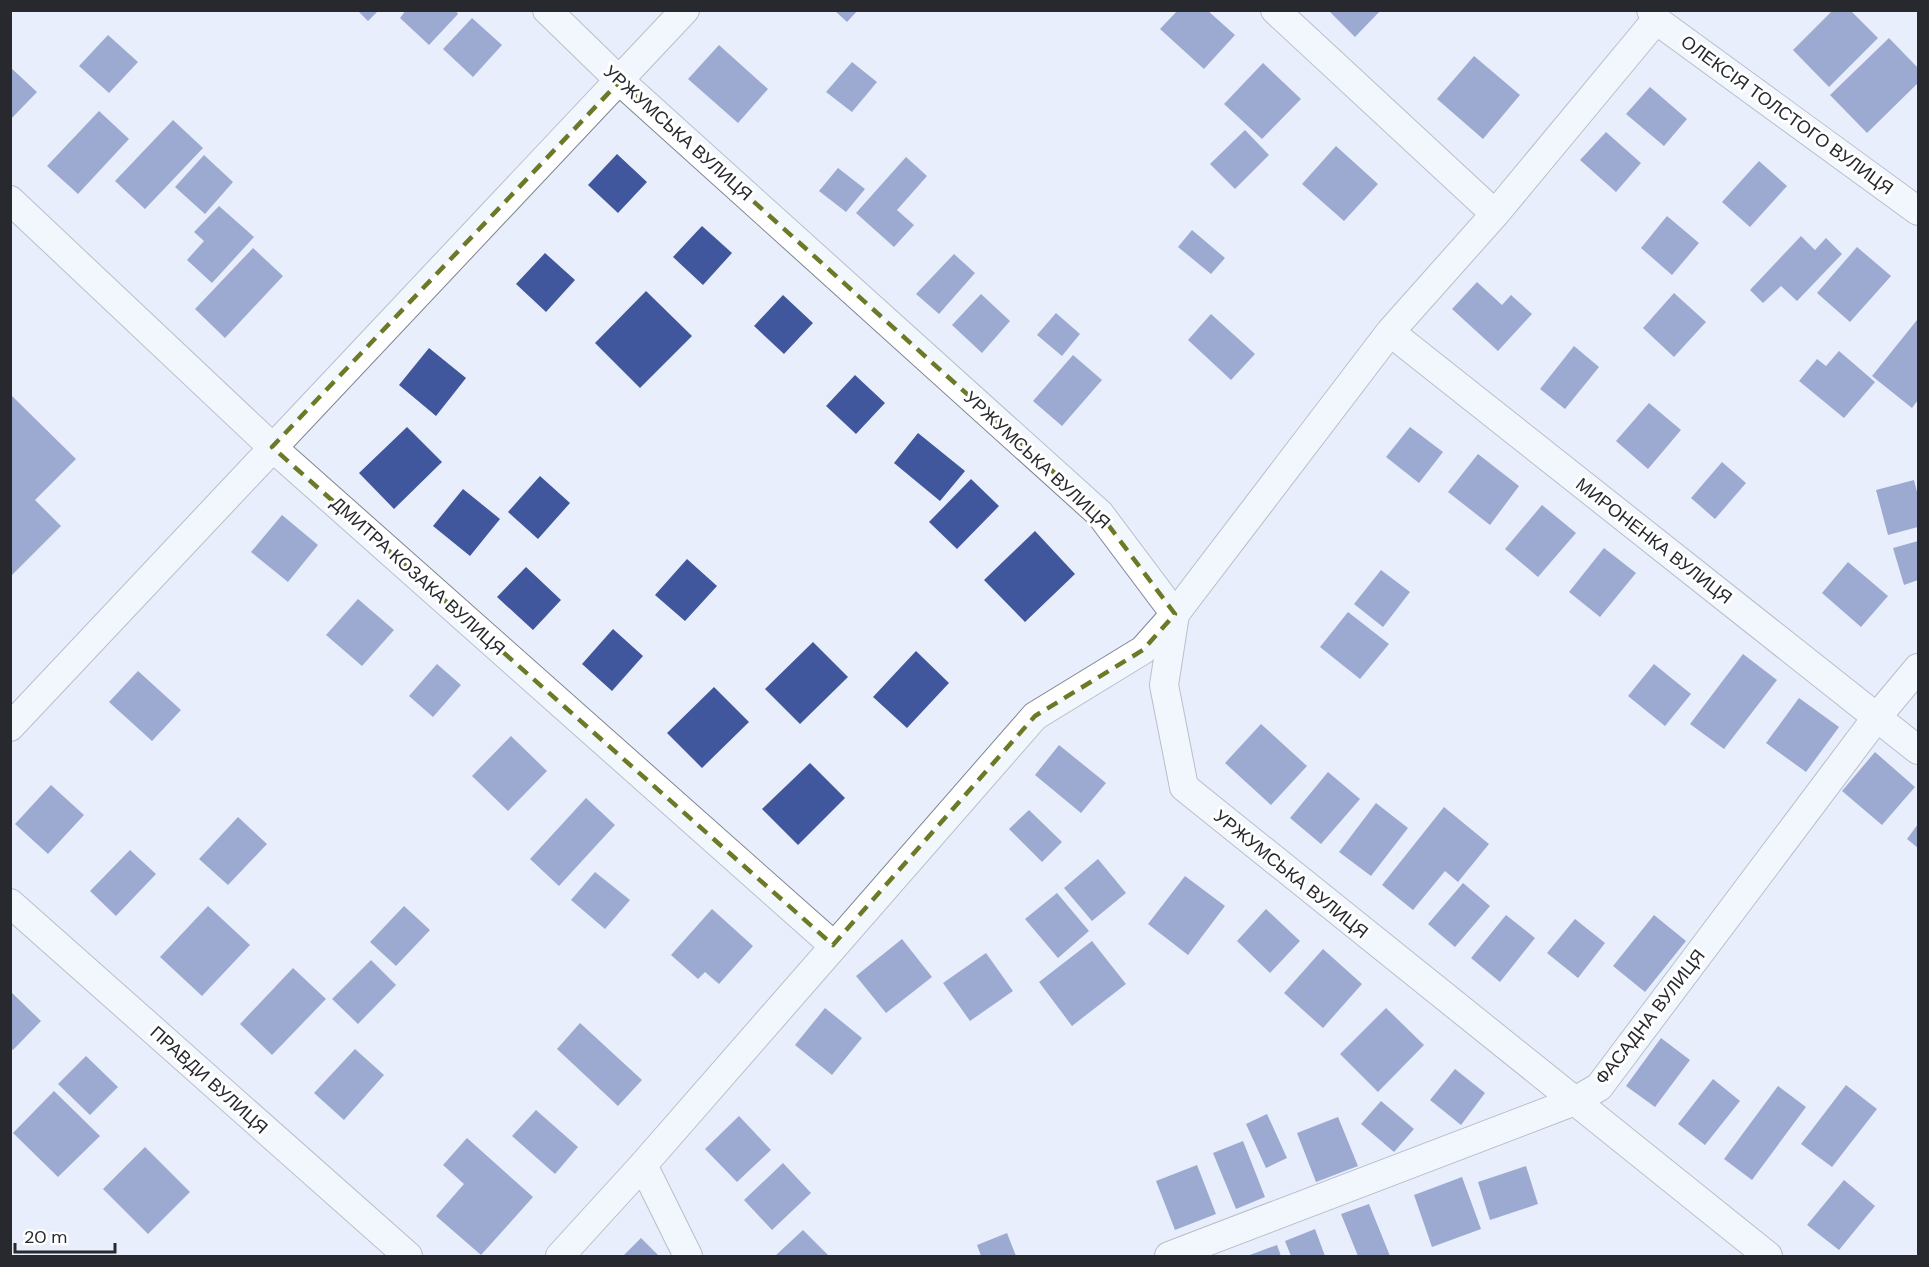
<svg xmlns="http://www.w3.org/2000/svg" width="1929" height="1267" font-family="'DM Sans',sans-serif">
<rect width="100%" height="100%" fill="#e8eefc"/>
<!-- building -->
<path fill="#40579e" d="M357 10H379L368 21Z
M406 10H455L458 14 429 45 400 18Z
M834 10H858L847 22Z
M1178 10H1207L1235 35 1204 69 1160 29Z
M1328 10H1381L1355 37Z
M1833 10H1850L1878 38 1829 87 1793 50Z
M472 18 502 45 473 77 443 49Z
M108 35 138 62 109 93 79 66Z
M1889 38 1918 68V83L1867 133 1830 95Z
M719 45 768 89 738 123 688 79Z
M1474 56 1520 95 1483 139 1437 99Z
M852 62 877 82 852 112 826 92Z
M1263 63 1301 99 1262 139 1224 104Z
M10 67 37 92 10 120Z
M1650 87 1687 119 1664 146 1626 114Z
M99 111 129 139 78 194 47 166Z
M173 120 203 148 145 209 115 181Z
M1245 130 1269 155 1235 189 1210 164Z
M1606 132 1641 163 1616 192 1580 160Z
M1336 146 1378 184 1344 221 1302 184Z
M617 154 647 182 618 213 588 185Z
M204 155 233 182 205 214 175 187Z
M906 157 927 176 897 210 914 225 894 247 856 213Z
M1759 161 1787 186 1750 227 1722 202Z
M838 168 865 189 846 212 819 191Z
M219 206 254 237 212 283 187 260 204 241 194 232Z
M1667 216 1699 243 1672 275 1641 248Z
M702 226 732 253 703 285 673 257Z
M1192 230 1225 258 1211 274 1178 247Z
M1801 236 1815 250 1826 238 1842 254 1797 301 1781 286 1763 303 1750 290Z
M1857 247 1891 276 1850 322 1817 293Z
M253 248 283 276 225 338 195 309Z
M545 253 575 280 546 312 516 284Z
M954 254 975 273 939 314 916 294Z
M1477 282 1502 305 1511 295 1532 314 1498 351 1452 309Z
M646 291 692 336 640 388 595 343Z
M1674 293 1706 322 1674 357 1643 328Z
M981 294 1010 321 982 353 952 325Z
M783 295 813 323 784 354 754 326Z
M1056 313 1080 334 1062 356 1037 335Z
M1211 314 1255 354 1231 380 1188 340Z
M1917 320 1918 400 1912 408 1872 376Z
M1574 346 1599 367 1565 409 1540 389Z
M429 348 466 378 436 416 399 385Z
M1839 351 1875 382 1844 418 1799 381 1817 359 1826 366Z
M1073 355 1102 380 1062 426 1033 401Z
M855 375 885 403 856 434 826 406Z
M10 394 76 459 35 500 61 526 10 577Z
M1649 403 1681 430 1648 469 1616 441Z
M407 427 442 462 394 509 359 473Z
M1410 427 1443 452 1419 483 1386 457Z
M918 433 965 471 940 501 894 463Z
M1478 454 1519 486 1490 525 1448 492Z
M1722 462 1746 483 1715 519 1691 498Z
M540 476 570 503 538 539 508 512Z
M971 479 999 506 957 549 929 522Z
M1914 480 1918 496V527L1888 535 1876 490Z
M463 489 500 519 470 556 433 526Z
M1542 505 1576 533 1538 577 1505 549Z
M282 515 318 545 288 582 251 552Z
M1035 531 1075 574 1025 622 984 580Z
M1918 541V580L1904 585 1893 548Z
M1604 548 1636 573 1600 617 1569 592Z
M687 559 717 586 685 621 655 595Z
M1848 562 1888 596 1861 627 1822 593Z
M526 567 561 600 533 630 497 597Z
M1381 570 1410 592 1383 627 1354 604Z
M358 599 394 630 362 666 326 635Z
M1348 612 1389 644 1360 679 1320 647Z
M613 629 643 656 612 691 582 664Z
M813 642 848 677 800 724 765 689Z
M916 651 949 683 907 728 873 697Z
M1743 654 1777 680 1724 749 1690 724Z
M437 664 461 685 433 717 409 696Z
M1654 664 1691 694 1665 726 1628 696Z
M138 671 181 710 152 741 109 702Z
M714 687 749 722 702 768 667 733Z
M1799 698 1839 727 1806 772 1766 743Z
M1261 724 1307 766 1271 805 1225 763Z
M511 736 547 771 508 811 472 776Z
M1059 745 1106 783 1081 813 1035 775Z
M1875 752 1915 787 1882 825 1842 791Z
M810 763 845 798 798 845 762 809Z
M1328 772 1360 799 1321 844 1290 818Z
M51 785 84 815 48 854 15 824Z
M586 798 615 825 559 886 530 859Z
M1376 803 1408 828 1371 876 1339 852Z
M1444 807 1489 844 1458 882 1445 871 1413 910 1382 885Z
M1029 810 1062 842 1042 862 1009 829Z
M238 817 267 844 228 885 199 859Z
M1918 824V848L1907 839Z
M130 850 156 874 116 916 90 891Z
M1098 859 1126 893 1092 921 1064 888Z
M595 872 630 900 605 929 571 900Z
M1185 876 1225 906 1188 955 1148 924Z
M1463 883 1490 906 1455 947 1428 924Z
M1057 893 1089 931 1058 958 1025 919Z
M208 906 250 945 202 996 160 957Z
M404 906 430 930 396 966 370 942Z
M712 909 753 946 719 984 705 972 698 979 671 955Z
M1266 909 1300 941 1270 973 1237 941Z
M1506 915 1535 938 1500 982 1471 958Z
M1654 915 1686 941 1645 992 1613 966Z
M1575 919 1605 943 1578 978 1547 953Z
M902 939 932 977 886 1013 856 976Z
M1092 941 1126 984 1072 1026 1039 982Z
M1323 949 1362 984 1323 1028 1284 993Z
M986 953 1013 991 970 1021 943 983Z
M371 960 396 985 358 1024 332 999Z
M293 968 326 999 272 1055 240 1024Z
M10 991 41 1021 13 1050 10 1047Z
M825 1008 862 1038 832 1075 795 1045Z
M1386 1008 1424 1045 1378 1092 1340 1054Z
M580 1023 642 1080 618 1106 557 1049Z
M1661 1038 1690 1060 1655 1107 1626 1086Z
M355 1049 384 1075 344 1120 314 1093Z
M86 1056 118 1087 90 1115 58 1084Z
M1455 1069 1485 1093 1461 1125 1430 1100Z
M1713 1079 1740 1101 1705 1145 1678 1124Z
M1846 1085 1877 1109 1832 1167 1801 1144Z
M1778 1086 1806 1107 1752 1180 1724 1159Z
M54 1091 100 1136 58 1177 13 1133Z
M1381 1101 1414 1129 1394 1152 1361 1124Z
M536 1110 578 1147 555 1174 512 1136Z
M1267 1114 1287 1158 1266 1168 1246 1124Z
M739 1116 771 1150 737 1182 705 1149Z
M1338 1117 1358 1166 1316 1182 1297 1133Z
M467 1138 533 1197 481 1255 436 1216 464 1184 443 1165Z
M1243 1141 1265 1197 1236 1209 1213 1153Z
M145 1147 190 1192 148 1234 103 1189Z
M783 1163 811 1193 772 1230 744 1200Z
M1197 1165 1216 1214 1175 1230 1156 1181Z
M1526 1166 1538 1204 1490 1220 1478 1182Z
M1462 1177 1481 1229 1432 1247 1414 1195Z
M1844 1180 1875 1206 1839 1250 1807 1225Z
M1369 1204 1390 1256H1358L1341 1214Z
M1315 1229 1325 1256H1291L1285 1241Z
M803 1230 829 1256H775Z
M1007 1233 1016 1256H981L977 1245Z
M641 1238 659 1256H623Z
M1277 1245 1281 1256H1247Z"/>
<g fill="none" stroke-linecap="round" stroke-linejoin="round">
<defs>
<path id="minor" d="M547 10 620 81 1100 514 1175 614 1164 685 1184 787 1768 1256
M1275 10 1495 214
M1651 10 1656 20 1918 211
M10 200 272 447 833 945
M1390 332 1918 750
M10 727 685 10
M10 903 408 1256
M643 1165 688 1256
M560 1256 643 1165 1035 716 1143 650 1175 614 1390 332 1495 214 1656 20
M1169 1256 1575 1101 1599 1087 1877 717 1918 668"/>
</defs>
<!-- minor casing -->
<use href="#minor" stroke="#7f8491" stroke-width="30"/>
<!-- minor -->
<use href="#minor" stroke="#fff" stroke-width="28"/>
</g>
<!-- marked area -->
<path d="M0 0H1929V1267H0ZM620 81 1100 514 1175 614 1143 650 1035 716 833 945 272 447Z" fill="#e8eefc" fill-opacity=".55" fill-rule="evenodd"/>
<path fill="none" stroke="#6c7a27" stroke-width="4.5" stroke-dasharray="12 8" stroke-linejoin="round" d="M620 81 1100 514 1175 614 1143 650 1035 716 833 945 272 447Z"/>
<g text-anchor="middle" stroke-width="6" stroke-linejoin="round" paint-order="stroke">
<!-- street labels -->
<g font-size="18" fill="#27292e" stroke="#fff">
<text transform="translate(1787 115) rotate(36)" y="6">ОЛЕКСІЯ ТОЛСТОГО ВУЛИЦЯ</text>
<text transform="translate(678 133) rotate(42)" y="6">УРЖУМСЬКА ВУЛИЦЯ</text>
<text transform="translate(1037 460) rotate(43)" y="6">УРЖУМСЬКА ВУЛИЦЯ</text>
<text transform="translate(1654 541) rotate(38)" y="6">МИРОНЕНКА ВУЛИЦЯ</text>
<text transform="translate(418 576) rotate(42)" y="6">ДМИТРА КОЗАКА ВУЛИЦЯ</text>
<text transform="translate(1291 874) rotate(39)" y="6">УРЖУМСЬКА ВУЛИЦЯ</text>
<text transform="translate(1650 1017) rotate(-52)" y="6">ФАСАДНА ВУЛИЦЯ</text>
<text transform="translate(209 1080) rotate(42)" y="6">ПРАВДИ ВУЛИЦЯ</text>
</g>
</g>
<!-- border -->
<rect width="1929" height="1267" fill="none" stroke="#27292e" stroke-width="24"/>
<!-- scale -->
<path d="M15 1243v9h100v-9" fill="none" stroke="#27292e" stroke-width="3"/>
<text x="24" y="1243" font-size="18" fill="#27292e" stroke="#ffffff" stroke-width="4.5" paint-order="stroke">20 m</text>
</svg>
